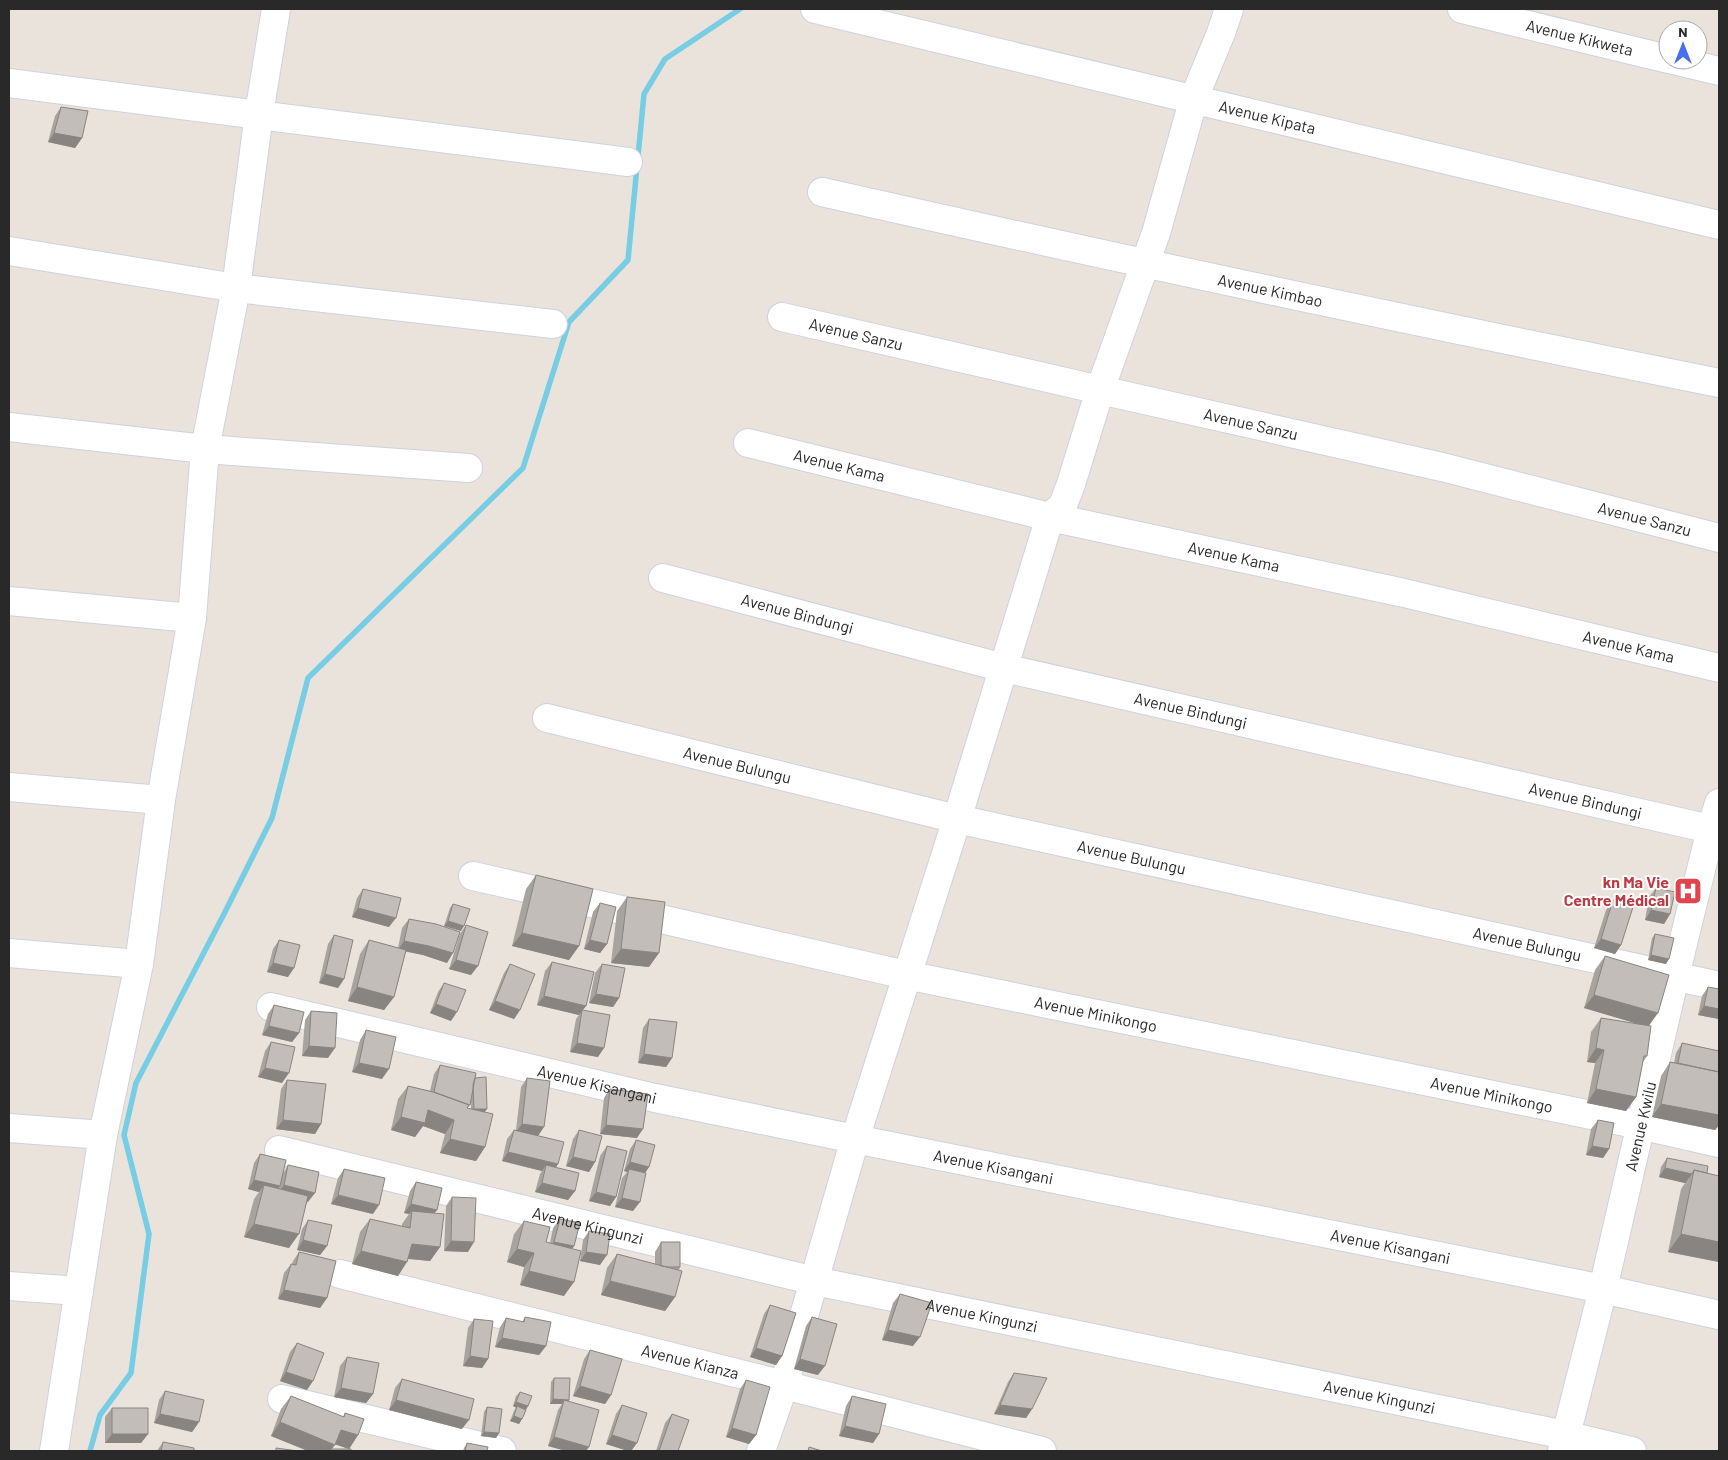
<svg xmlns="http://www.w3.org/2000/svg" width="1728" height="1460" font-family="Barlow,sans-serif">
<rect width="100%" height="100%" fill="#eae3dc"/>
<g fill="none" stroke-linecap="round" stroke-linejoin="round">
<!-- stream -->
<path stroke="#76cde4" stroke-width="5.5" d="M90 1451 100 1415 131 1373 149 1234 124 1135 136 1083 224 914 272 818 308 678 523 468 569 322 628 260 644 94 665 59 740 9"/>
<defs>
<g id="minor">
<path id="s1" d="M815 9 1719 225"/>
<path id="s2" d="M1462 9 1668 59"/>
<path d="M1673 60 1719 71"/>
<path d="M9 83 628 162"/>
<path id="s3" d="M822 192C1120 259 1419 323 1719 383"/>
<path d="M9 251 236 288 553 324"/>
<path id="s4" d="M782 317 1100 390 1442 467 1719 538"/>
<path d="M9 427 205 449 468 468"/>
<path id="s5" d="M748 443 1050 517 1404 593 1719 668"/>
<path id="s6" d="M663 578 1004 668 1719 831"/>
<path d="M9 601 192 618"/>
<path id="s7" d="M547 718 957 819 1719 986"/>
<path d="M9 787 161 800"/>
<path id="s8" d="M473 876 906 975 1640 1125 1719 1143"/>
<path d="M9 953 139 964"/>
<path id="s9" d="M271 1007 655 1098 855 1139 1603 1289 1719 1315"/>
<path d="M9 1128 103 1135"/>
<path id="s10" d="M279 1150 815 1281 1565 1435 1632 1451"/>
<path id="s11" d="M340 1274 784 1385 1042 1451"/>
<path d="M9 1286 79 1291"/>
<path d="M282 1399 502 1451"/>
<path d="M54 1451 103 1135 139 964 161 800 192 618 205 449 236 288 259 114 276 9"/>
<path d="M761 1451 784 1385 855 1139 957 819 1050 517 1063 505 1071 484 1100 390 1156 233 1194 98 1221 33 1229 9"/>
<path id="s12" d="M1562 1451 1603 1289 1675 976 1711 829 1719 803"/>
</g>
</defs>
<!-- minor casing -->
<use href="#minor" stroke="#ced2dd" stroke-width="30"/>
<!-- minor -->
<use href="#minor" stroke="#fff" stroke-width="28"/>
</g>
<!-- wall -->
<path fill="#a7a39e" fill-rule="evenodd" d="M61 107 82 138 75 148 48 142 55 116Z
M536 875 579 946 569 960 512 946 526 889Z
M1656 888 1670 914 1664 924 1645 920 1649 897Z
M363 889 389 927 352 917 357 898Z
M627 897 649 967 611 963 617 911Z
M1613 900 1621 945 1615 954 1594 948 1606 910Z
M600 903 607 944 600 953 584 949 593 912Z
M453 904 461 931 444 926 450 908Z
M409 919 447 963 423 955 406 951 394 997 384 1010 348 1001 360 954 369 940 398 948 402 928Z
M466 925 471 975 449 969 460 934Z
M1655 934 1666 964 1648 960 1652 938Z
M334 935 344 979 338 988 319 983 328 944Z
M279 940 288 977 267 972 273 949Z
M1605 956 1649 1026 1647 1056 1643 1062 1636 1097 1626 1111 1587 1103 1595 1063 1587 1062 1591 1032 1601 1018 1639 1024 1584 1008 1595 970Z
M552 962 586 1006 582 1010 598 1057 570 1052 576 1019 579 1015 537 1005 545 971Z
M510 964 520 1010 514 1019 489 1010 504 973Z
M602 964 619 998 613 1007 589 1003 595 973Z
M444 983 451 1021 430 1013 438 992Z
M1708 987 1719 989V1019L1698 1015 1702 996Z
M274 1005 299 1033 292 1042 262 1035 268 1014Z
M311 1011 328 1058 302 1056 305 1020Z
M649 1019 672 1058 666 1067 638 1063 643 1028Z
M366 1030 382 1079 352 1072 360 1040Z
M271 1042 282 1083 258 1077 265 1051Z
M1682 1043 1719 1051V1125L1715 1130 1652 1117 1661 1076 1670 1062 1674 1063 1676 1053Z
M440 1065 475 1078 485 1112V1147L476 1161 440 1153 445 1134 423 1126 415 1137 391 1130 398 1099 408 1086 430 1091 434 1074ZM471 1099V1109L467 1108 470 1105Z
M527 1078 538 1136 558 1164 556 1167 575 1191 568 1200 535 1192 540 1174 542 1171 502 1161 507 1139 514 1130H516L521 1087Z
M287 1080 321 1124 315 1134 276 1129 281 1089Z
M610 1089 637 1138 600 1134 604 1098Z
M1598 1120 1609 1149 1603 1158 1586 1155 1591 1129Z
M579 1130 595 1162 589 1172 566 1166 573 1139Z
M636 1140 649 1167 645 1173 633 1211 615 1207 622 1178 627 1172 624 1171 630 1149Z
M607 1146 616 1197 610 1206 589 1201 600 1156Z
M260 1154 284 1172 288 1165 308 1202H307L289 1248 244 1237 254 1199 259 1192 248 1189 254 1163Z
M1667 1158 1707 1173 1719 1262 1668 1252 1681 1189 1685 1183 1659 1177 1661 1167Z
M344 1169 373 1214 331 1204 338 1178Z
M416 1182 437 1210 434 1213 440 1247 430 1261 408 1259 398 1276 352 1264 360 1232 370 1219 402 1227V1224L409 1214 404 1213 410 1191Z
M452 1197 468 1252 444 1251 446 1206Z
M560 1219 574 1246 572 1248 564 1296 520 1285 524 1267 507 1262 514 1234 524 1221 546 1242 550 1243 553 1228Z
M308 1220 327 1246 320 1255 297 1250 302 1229Z
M589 1231 600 1265 580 1261 583 1240Z
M661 1242 680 1267 679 1270 675 1297 665 1311 601 1295 607 1268 617 1254 655 1264V1252Z
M299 1252 327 1298 320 1308 278 1299 284 1273 291 1264H292L293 1261Z
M900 1294 913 1346 882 1340 893 1303Z
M770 1305 782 1356 776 1365 750 1357 764 1314Z
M525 1317 546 1346 539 1355 495 1347 500 1327 506 1318 522 1322Z
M812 1317 818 1375 794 1369 806 1326Z
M474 1319 488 1359 482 1368 463 1366 468 1328Z
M297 1343 307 1390 280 1381 290 1352Z
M590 1350 611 1395 605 1404 573 1396 584 1359Z
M347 1357 373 1394 366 1403 334 1397 340 1366Z
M1014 1373 1032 1409 1026 1418 994 1414 1008 1382Z
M554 1378 569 1400 568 1401 586 1451H566L548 1446 558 1410 562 1404H550L551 1382Z
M402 1379 462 1429 389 1410 395 1388Z
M746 1380 756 1435 749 1444 726 1437 740 1389Z
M165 1391 199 1422 192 1432 154 1423 159 1400Z
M520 1392 528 1406 526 1410 522 1419 519 1424 510 1421 514 1411 516 1408 513 1406 516 1396Z
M291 1396 343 1417 345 1413 358 1435 349 1449 335 1444 330 1451H308L271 1436 281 1409Z
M852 1396 879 1434 873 1443 839 1436 846 1406Z
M622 1405 637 1443 631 1451H628L606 1444 616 1414Z
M487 1407 499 1433 496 1438 481 1436 484 1412Z
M112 1408 148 1434 141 1443H105V1417Z
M672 1414 678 1451H656L665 1423Z
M163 1442 194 1451H157Z
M467 1443 487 1451H463L464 1448Z"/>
<!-- shaded-wall -->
<path fill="#888481" d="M54 133 82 138 75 148 48 142Z
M358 908 396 918 389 927 352 917Z
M1651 910 1670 914 1664 924 1645 920Z
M448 921 464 926 461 931 444 926Z
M522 933 579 946 569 960 512 946Z
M1601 939 1621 945 1615 954 1594 948Z
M590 940 607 944 600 953 584 949Z
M404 941 429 946 453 953 447 963 423 955 398 950Z
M621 949 659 953 649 967 611 963Z
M1651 955 1669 959 1666 964 1648 960Z
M456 960 478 966 471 975 449 969Z
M273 963 294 968 288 977 267 972Z
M325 974 344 979 338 988 319 983Z
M357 987 394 997 384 1010 348 1001Z
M596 994 619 998 613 1007 589 1003Z
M1594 995 1658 1013 1648 1027 1584 1008Z
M544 996 586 1006 579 1015 537 1005Z
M495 1001 520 1010 514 1019 489 1010Z
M436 1004 457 1012 451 1021 430 1013Z
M1704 1006 1719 1009V1019L1698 1015Z
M269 1026 299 1033 292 1042 262 1035Z
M577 1043 604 1048 598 1057 570 1052Z
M309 1046 335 1048 328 1058 302 1056Z
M1596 1048 1604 1050 1595 1063 1587 1062Z
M644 1054 672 1058 666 1067 638 1063Z
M359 1063 389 1069 382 1079 352 1072Z
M265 1068 289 1073 282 1083 258 1077Z
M1596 1089 1636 1097 1626 1111 1587 1103Z
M1661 1104 1719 1115V1125L1715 1130 1652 1117Z
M474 1109H487L484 1113Z
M428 1110 454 1120 445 1134 423 1126 415 1137 391 1130 401 1117Z
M283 1120 321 1124 315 1134 276 1129Z
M522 1124 544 1127 538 1136 515 1133Z
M606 1125 643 1129 637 1138 600 1134Z
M450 1139 485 1147 476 1161 440 1153Z
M1592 1146 1609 1149 1603 1158 1586 1155Z
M508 1152 558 1164 552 1173 546 1165 542 1171 502 1161Z
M573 1157 595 1162 589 1172 566 1166Z
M630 1162 649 1167 643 1176 629 1169 627 1172 624 1171Z
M1665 1168 1692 1174 1685 1183 1659 1177Z
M254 1180 280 1186 274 1195 264 1185 259 1192 248 1189Z
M542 1183 575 1191 568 1200 535 1192Z
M284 1185 315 1193 308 1202 277 1195Z
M596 1192 616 1197 610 1206 589 1201Z
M338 1195 379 1205 373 1214 331 1204Z
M622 1198 640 1202 633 1211 615 1207Z
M411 1204 437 1210 430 1219 412 1211 409 1214 404 1213Z
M254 1224 299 1234 289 1248 244 1237Z
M1681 1234 1719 1242V1262L1668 1252Z
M303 1240 327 1246 320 1255 297 1250Z
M451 1241 474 1242 468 1252 444 1251Z
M554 1242 574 1246 568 1256 548 1251Z
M412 1244 440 1247 430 1261 402 1258Z
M517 1249 534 1253 524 1267 507 1262Z
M361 1251 407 1262 398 1276 352 1264Z
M586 1252 607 1255 600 1265 580 1261Z
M529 1271 574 1282 564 1296 520 1285Z
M610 1281 675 1297 665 1311 601 1295Z
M284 1290 327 1298 320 1308 278 1299Z
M888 1330 920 1337 913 1346 882 1340Z
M502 1338 546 1346 539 1355 495 1347Z
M756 1348 782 1356 776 1365 750 1357Z
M470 1356 488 1359 482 1368 463 1366Z
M800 1359 825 1366 818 1375 794 1369Z
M286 1372 313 1381 307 1390 280 1381Z
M580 1386 611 1395 605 1404 573 1396Z
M341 1388 373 1394 366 1403 334 1397Z
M553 1399 569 1400 566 1404 564 1400 562 1404H550Z
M396 1400 469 1420 462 1429 389 1410Z
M516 1402 528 1406 525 1411 513 1406Z
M1000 1405 1032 1409 1026 1418 994 1414Z
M160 1414 199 1422 192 1432 154 1423Z
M514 1416 522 1419 519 1424 510 1421Z
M280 1422 341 1430 358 1435 349 1449 334 1444 335 1445 330 1451H308L271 1436Z
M845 1426 879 1434 873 1443 839 1436Z
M732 1428 756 1435 749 1444 726 1437Z
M484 1432 499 1433 496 1438 481 1436Z
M112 1434H148L141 1443H105Z
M612 1435 637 1443 631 1451H628L606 1444Z
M554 1437 589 1447 586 1451H566L548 1446Z"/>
<!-- building -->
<path fill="#c2bdb8" stroke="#888481" d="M61 107 88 111 82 138 54 133Z
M536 875 593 889 579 946 522 933Z
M1656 888 1675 892 1670 914 1651 910Z
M363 889 401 898 396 918 358 908Z
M627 897 665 902 659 953 621 949Z
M1613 900 1633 907 1621 945 1601 939Z
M600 903 616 907 607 944 590 940Z
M453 904 470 909 464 926 448 921Z
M409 919 436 924 460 932 453 953 429 946 404 941Z
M466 925 488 932 478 966 456 960Z
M1655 934 1674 938 1669 959 1651 955Z
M334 935 353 940 344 979 325 974Z
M279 940 300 945 294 968 273 963Z
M369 940 406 950 394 997 357 987Z
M1605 956 1669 975 1658 1013 1594 995Z
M552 962 594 972 586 1006 544 996Z
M510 964 535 974 520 1010 495 1001Z
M602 964 625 968 619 998 596 994Z
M444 983 466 990 457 1012 436 1004Z
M1708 987 1719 989V1009L1704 1006Z
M274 1005 304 1012 299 1033 269 1026Z
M582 1010 610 1015 604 1048 577 1043Z
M311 1011 337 1013 335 1048 309 1046Z
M1601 1018 1651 1026 1647 1056H1644L1636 1097 1596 1089 1604 1050 1596 1048Z
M649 1019 677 1022 672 1058 644 1054Z
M366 1030 396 1037 389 1069 359 1063Z
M271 1042 295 1047 289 1073 265 1068Z
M1682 1043 1719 1051V1072L1678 1063Z
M1670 1062 1719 1072V1115L1661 1104Z
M440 1065 476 1073 470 1105 434 1092Z
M486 1077 487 1109H474L473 1085 475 1078Z
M527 1078 550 1081 544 1127 522 1124Z
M287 1080 326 1084 321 1124 283 1120Z
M408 1086 433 1092 469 1105 467 1108 493 1114 485 1147 450 1139 454 1120 428 1110 425 1123 401 1117Z
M610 1089 648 1094 643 1129 606 1125Z
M1598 1120 1614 1123 1609 1149 1592 1146Z
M514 1130 564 1142 558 1164 508 1152Z
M579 1130 602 1136 595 1162 573 1157Z
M636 1140 655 1145 649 1167 630 1162Z
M607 1146 627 1151 616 1197 596 1192Z
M260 1154 286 1160 280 1186 254 1180Z
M1667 1158 1708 1166 1707 1173 1694 1170 1692 1174 1665 1168Z
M288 1165 319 1172 315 1193 284 1185Z
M546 1165 579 1173 575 1191 542 1183Z
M344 1169 385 1178 379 1205 338 1195Z
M629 1169 646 1173 640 1202 622 1198Z
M1694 1170 1719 1176V1242L1681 1234Z
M416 1182 442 1188 437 1210 411 1204Z
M264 1185 308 1196 299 1234 254 1224Z
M452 1197 476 1198 474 1242 451 1241Z
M412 1211 444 1214 440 1247 412 1244 407 1262 361 1251 370 1219 410 1228Z
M560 1219 580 1223 574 1246 554 1242Z
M308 1220 332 1225 327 1246 303 1240Z
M524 1221 550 1227 546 1242 581 1251 574 1282 529 1271 534 1253 517 1249Z
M589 1231 610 1234 607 1255 586 1252Z
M661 1242H680V1267H669L661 1266Z
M299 1252 336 1261 327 1298 284 1290 291 1264 296 1265Z
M617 1254 682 1271 675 1297 610 1281Z
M900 1294 932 1303 920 1337 888 1330Z
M770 1305 796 1313 782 1356 756 1348Z
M525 1317 551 1322 546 1346 502 1338 506 1318 524 1322Z
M812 1317 837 1324 825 1366 800 1359Z
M474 1319 493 1321 488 1359 470 1356Z
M297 1343 324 1353 313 1381 286 1372Z
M590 1350 622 1359 611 1395 580 1386Z
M347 1357 379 1363 373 1394 341 1388Z
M1014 1373 1047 1378 1032 1409 1000 1405Z
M554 1378H570L569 1400 553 1399Z
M402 1379 474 1399 469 1420 396 1400Z
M746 1380 770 1387 756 1435 732 1428Z
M165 1391 204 1400 199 1422 160 1414Z
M520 1392 532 1396 528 1406 516 1402Z
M291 1396 344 1417 345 1413 364 1419 358 1435 341 1430 335 1445 280 1422Z
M852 1396 886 1404 879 1434 845 1426Z
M564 1400 599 1410 589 1447 554 1437Z
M622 1405 647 1413 637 1443 612 1435Z
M517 1406 526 1410 522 1419 514 1416Z
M487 1407 502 1409 499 1433 484 1432Z
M112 1408H148V1434H112Z
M672 1414 689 1420 678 1451H659Z
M163 1442 194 1448V1451H161Z
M467 1443 488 1447 487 1451H465Z
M809 1447 822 1451H808Z
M276 1448 298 1451H276Z
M332 1449H351V1451H332Z"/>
<!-- icons -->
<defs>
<symbol id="hospital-square" viewBox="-11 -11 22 22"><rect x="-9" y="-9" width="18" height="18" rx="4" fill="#e0444e" stroke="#fff"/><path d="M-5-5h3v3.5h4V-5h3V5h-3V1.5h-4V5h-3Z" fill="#fff"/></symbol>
</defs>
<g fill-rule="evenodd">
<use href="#hospital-square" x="1672" y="875" width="32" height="32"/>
</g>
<g text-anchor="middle" stroke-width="4" stroke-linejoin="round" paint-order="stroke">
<!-- street labels -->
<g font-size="16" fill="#292929" stroke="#fff">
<text dy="6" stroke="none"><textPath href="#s2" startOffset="121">Avenue Kikweta</textPath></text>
<text dy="6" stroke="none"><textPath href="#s1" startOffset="465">Avenue Kipata</textPath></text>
<text dy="6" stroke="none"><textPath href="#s3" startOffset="459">Avenue Kimbao</textPath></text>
<text dy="6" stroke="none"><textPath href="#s4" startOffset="76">Avenue Sanzu</textPath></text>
<text dy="6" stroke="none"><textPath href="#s4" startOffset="481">Avenue Sanzu</textPath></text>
<text dy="6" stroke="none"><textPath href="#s5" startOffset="94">Avenue Kama</textPath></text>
<text dy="6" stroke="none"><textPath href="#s4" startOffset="886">Avenue Sanzu</textPath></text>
<text dy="6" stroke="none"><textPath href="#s5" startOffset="499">Avenue Kama</textPath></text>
<text dy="6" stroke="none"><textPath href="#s6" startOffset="139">Avenue Bindungi</textPath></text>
<text dy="6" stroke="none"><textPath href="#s5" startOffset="904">Avenue Kama</textPath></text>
<text dy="6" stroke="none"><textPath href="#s6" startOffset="544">Avenue Bindungi</textPath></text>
<text dy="6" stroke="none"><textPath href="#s7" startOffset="196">Avenue Bulungu</textPath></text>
<text dy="6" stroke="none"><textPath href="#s6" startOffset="949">Avenue Bindungi</textPath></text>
<text dy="6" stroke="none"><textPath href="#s7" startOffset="601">Avenue Bulungu</textPath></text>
<text dy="6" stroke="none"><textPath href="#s7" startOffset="1006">Avenue Bulungu</textPath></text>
<text dy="6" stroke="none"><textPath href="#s8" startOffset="638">Avenue Minikongo</textPath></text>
<text dy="6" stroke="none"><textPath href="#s9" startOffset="335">Avenue Kisangani</textPath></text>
<text dy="6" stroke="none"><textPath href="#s8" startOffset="1042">Avenue Minikongo</textPath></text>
<text dy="6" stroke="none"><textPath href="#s12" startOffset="334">Avenue Kwilu</textPath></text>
<text dy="6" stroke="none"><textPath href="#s9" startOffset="740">Avenue Kisangani</textPath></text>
<text dy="6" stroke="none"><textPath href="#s10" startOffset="318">Avenue Kingunzi</textPath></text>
<text dy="6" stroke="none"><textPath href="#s9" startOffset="1145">Avenue Kisangani</textPath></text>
<text dy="6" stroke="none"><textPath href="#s10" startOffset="722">Avenue Kingunzi</textPath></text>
<text dy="6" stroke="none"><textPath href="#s11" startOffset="361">Avenue Kianza</textPath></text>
<text dy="6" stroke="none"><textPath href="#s10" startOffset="1128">Avenue Kingunzi</textPath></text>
</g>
<!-- health labels -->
<g font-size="16" font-weight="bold" fill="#be3a42" stroke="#fff" text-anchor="end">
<text x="1669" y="888">kn Ma Vie<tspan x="1669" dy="18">Centre Médical</tspan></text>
</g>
</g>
<!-- border -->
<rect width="1728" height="1460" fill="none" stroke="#292929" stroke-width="20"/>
<!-- north arrow -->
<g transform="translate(1683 45)"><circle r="24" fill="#ffffff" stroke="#a9a9a9"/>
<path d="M0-4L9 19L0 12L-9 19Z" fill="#486eeb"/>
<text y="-8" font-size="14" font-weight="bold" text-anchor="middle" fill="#292929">N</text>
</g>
</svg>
